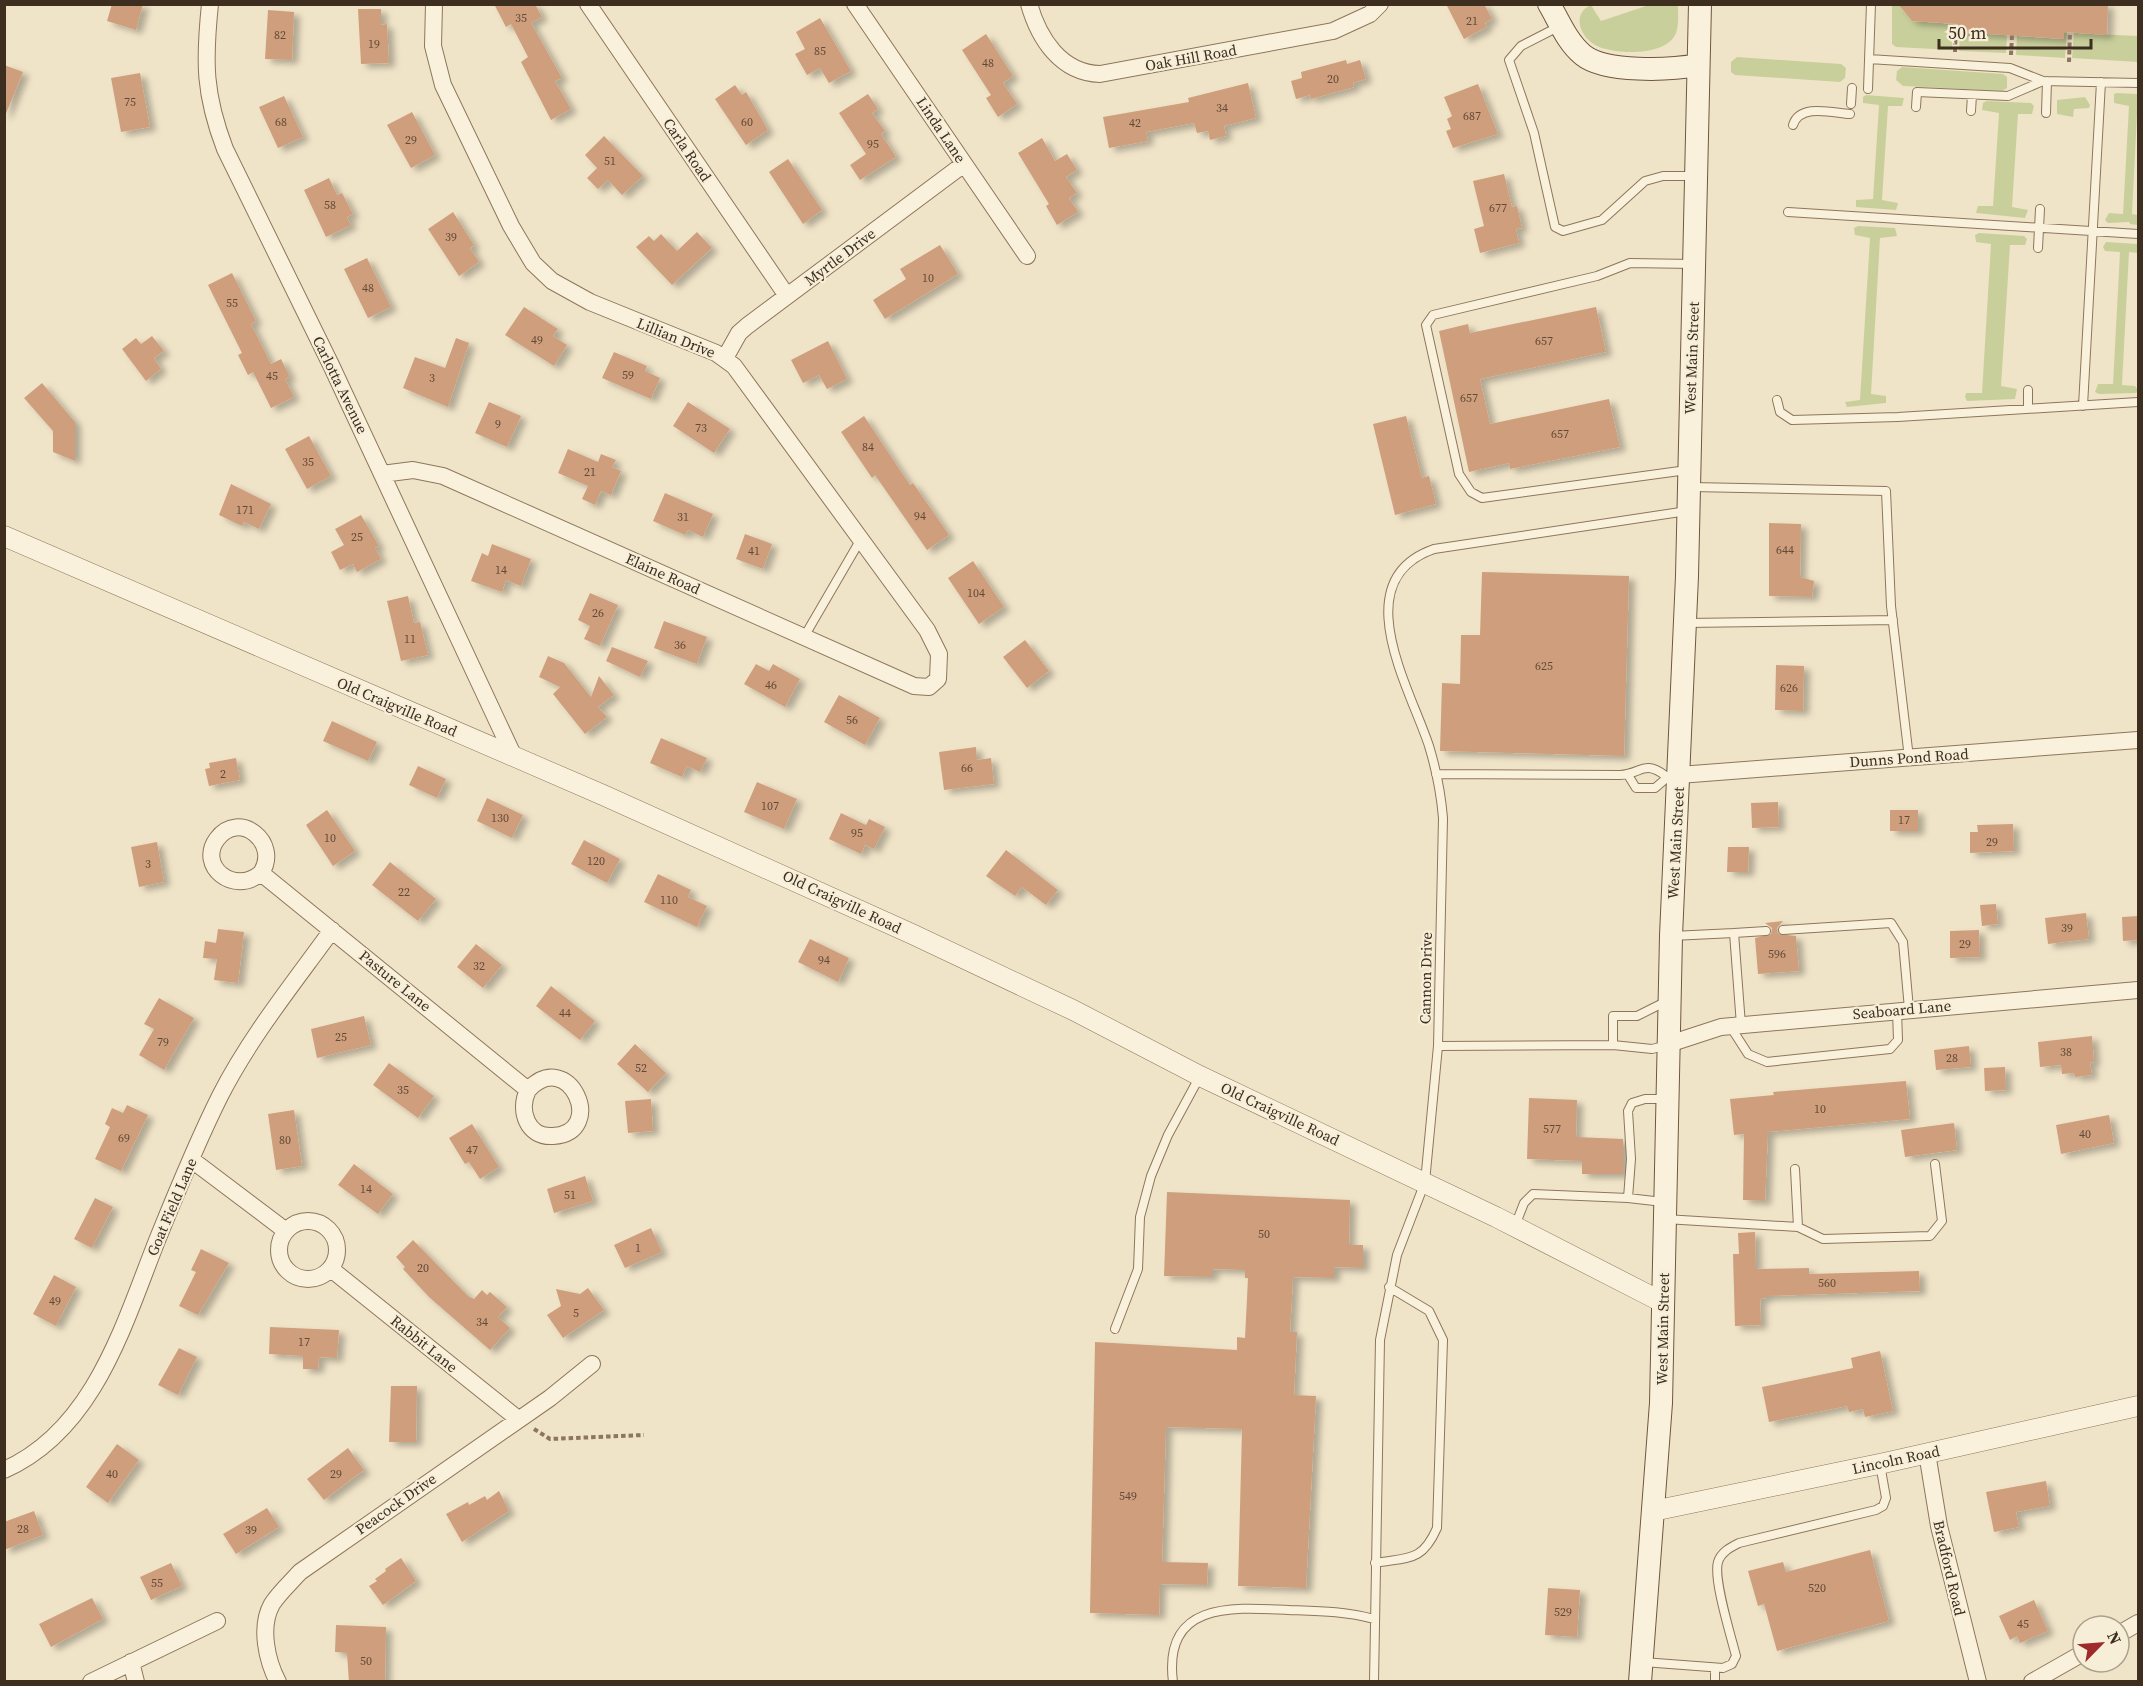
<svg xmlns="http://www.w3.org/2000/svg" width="2143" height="1686" font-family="'Source Serif 4',serif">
<defs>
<filter id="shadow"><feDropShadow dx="6" dy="4" stdDeviation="3" flood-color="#0004"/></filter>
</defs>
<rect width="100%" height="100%" fill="#f0e4c8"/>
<!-- green -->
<path fill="#c9cf9b" d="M1591 5 1601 21 1649 5H1678C1678 13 1679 25 1676 33 1667 57 1613 55 1595 45 1579 36 1572 13 1591 5Z
M1892 5H1902V9L1912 21 1953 24 1952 50 1896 47 1892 44Z
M1960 32 2007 35 2006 53 1959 51Z
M2064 32H2067L2065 58 2016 55 2017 36 2064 39Z
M2074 33 2138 36V62L2072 58Z
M1737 57 1841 64 1846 68 1845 78 1840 82 1735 75 1731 72V62Z
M1902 67 2003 74 2007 77V88L2002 91 1903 86 1896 80 1897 71Z
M2117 93 2138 94 2132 214 2138 215V225L2130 224 2129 222 2108 223 2105 220 2109 213 2123 214 2129 106 2114 103V94Z
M1866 95 1904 98 1902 106H1888L1882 200 1898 203 1896 210 1856 207V200L1873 199 1879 105 1863 103V97Z
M2085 97 2090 105 2089 108 2074 109 2073 117 2057 114V100Z
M1986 101 2031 103 2034 106 2032 114H2018L2012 207 2028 210 2025 218 1976 213 1978 206H1993L1999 113 1982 110 1983 103Z
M1858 226 1895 228 1897 236 1880 238 1871 394 1886 396V403L1847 407 1845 402 1860 400 1870 238 1855 235 1854 228Z
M1979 233 2024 236 2027 239 2025 245H2010L2001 386 2017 389 2015 399 1967 401 1965 397 1966 393H1982L1991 244 1976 242 1975 235Z
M2106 242 2138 244V253L2129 252 2122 385 2135 386 2138 390 2136 393 2099 394 2095 392 2098 384H2113L2120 252 2105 251 2103 247Z"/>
<!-- building -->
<path fill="#cf9f7d" filter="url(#shadow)" d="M112 4H143L136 30 107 21Z
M494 4H535L542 17 531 23 562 78 555 81 571 109 551 120 521 62 528 57 511 24 506 27Z
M1446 4H1484L1492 19 1485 23 1487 27 1464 39Z
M1898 4H2108L2107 35 2064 32V39L1958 32V24L1912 21Z
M358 9H381V25L387 24 389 63 361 64Z
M268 10 294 12 292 60 265 59Z
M820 18 851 71 829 83 820 68 807 75 795 54 805 49 796 32Z
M986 34 1013 76 1003 83 1017 104 998 117 986 98 991 95 962 50Z
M1346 60 1347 64 1360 60 1366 79 1353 83 1354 87 1311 99 1310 95 1296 99 1291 81 1302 78 1301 72Z
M4 65 23 72 5 116H4Z
M140 73 150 127 121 132 111 78Z
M1248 83 1256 118 1224 126 1226 136 1210 140 1208 131 1197 133 1194 123 1146 132 1148 141 1109 148 1103 117 1189 102 1188 98Z
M1478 84 1498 134 1453 148 1446 131 1451 129 1447 119 1452 116 1444 97Z
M735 85 742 95 746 92 768 130 746 145 715 99Z
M868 94 878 109 872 113 885 131 881 134 896 157 860 180 850 165 866 154 839 113Z
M284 96 303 137 278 148 259 107Z
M412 112 435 155 411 168 387 125Z
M604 136 643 176 622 195 608 180 598 189 587 178 597 168 585 155Z
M1042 138 1055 161 1067 154 1077 170 1066 177 1077 193 1069 198 1078 212 1057 225 1046 206 1049 204 1018 153Z
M788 159 822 210 803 224 769 172Z
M1504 174 1512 207 1517 206 1522 228 1516 229 1519 243 1480 253 1474 229 1484 226 1473 181Z
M329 178 337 195 342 193 353 214 347 217 351 225 326 237 304 190Z
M453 212 474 245 470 248 479 262 459 276 428 229Z
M697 232 712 248 672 285 636 247 649 236 654 241 661 234 677 251Z
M940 245 958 274 885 319 873 300 906 279 900 269Z
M367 258 391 307 368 318 344 269Z
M232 273 256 321 251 324 271 364 281 359 290 377 285 379 294 397 271 408 253 372 248 375 238 355 242 353 208 285Z
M524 307 558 329 553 336 567 345 554 366 505 335Z
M1596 307 1606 352 1480 379 1490 424 1609 399 1620 447 1510 469 1509 463 1469 472 1439 331 1468 324 1470 333Z
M152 336 164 351 154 358 161 369 146 381 122 349 136 338 141 344Z
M456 338 469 343 448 407 403 388 415 357 445 368Z
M828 341 847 379 827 389 819 375 803 383 791 360Z
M614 352 647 366 645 371 660 378 651 399 602 378Z
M42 383 75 422V461L53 452V431L24 398Z
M489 402 521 416 507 447 475 433Z
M688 402 730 429 714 453 673 426Z
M864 416 910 485 913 483 949 535 927 550 875 475 872 478 841 432Z
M1406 416 1422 478 1429 476 1436 504 1395 515 1373 424Z
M309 436 331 476 307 489 285 449Z
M568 449 598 462 601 454 616 460 612 467 621 471 611 495 601 491 595 505 582 499 588 486 558 473Z
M231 484 271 504 259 529 244 522 242 526 219 515Z
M665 493 713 514 703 537 688 530 685 535 653 521Z
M361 515 379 546 375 548 381 559 357 572 353 564 340 570 331 552 344 545 335 529Z
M1769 523 1801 524 1800 577 1814 581 1812 597 1769 596Z
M745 534 772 544 763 569 736 559Z
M492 544 531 559 521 586 506 580 502 592 471 581 482 553 488 556Z
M973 561 1004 607 979 624 948 578Z
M1482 572 1629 576 1624 756 1440 751 1442 683 1460 684 1461 635H1480Z
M590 593 618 605 600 646 584 639 590 626 578 620Z
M408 596 414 623 420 622 428 655 401 661 387 601Z
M664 621 707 637 697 664 654 648Z
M1025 640 1049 671 1027 688 1003 657Z
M612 647 648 661 640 677 606 661Z
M548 656 564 663 591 697 599 676 614 695 598 707 607 717 585 734 553 694 560 687 539 677Z
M756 664 769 671 773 664 800 679 785 707 744 684Z
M1776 665 1804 666 1803 711 1775 710Z
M839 695 880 718 865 745 824 722Z
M332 721 377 742 368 761 323 741Z
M661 738 707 758 700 772 687 766 682 777 650 763Z
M976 747 977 760 991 758 994 784 944 790 939 752Z
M236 758 240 780 209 786 205 769 210 768 209 763Z
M418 766 446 779 437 798 409 785Z
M757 782 797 799 784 829 744 812Z
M487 798 523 815 512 838 477 821Z
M1778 802 1779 827 1752 828 1751 803Z
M327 810 355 851 333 866 306 825Z
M1890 810H1918V831H1890Z
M841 813 866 825 869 819 885 827 874 849 865 845 861 854 829 839Z
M2013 824 2014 851 1970 853V832H1978L1977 825Z
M584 840 620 859 607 883 571 864Z
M157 842 164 882 139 887 131 847Z
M1728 847H1749L1748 872H1727Z
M1006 850 1058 890 1046 905 1022 887 1015 896 986 876Z
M390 862 436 899 418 921 372 885Z
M658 874 691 890 688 897 707 906 697 927 644 902Z
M1996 904 1998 924 1982 926 1980 905Z
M2086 913 2089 939 2048 944 2045 918Z
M2139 916V940L2123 941 2122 917Z
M1783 921 1777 928 1778 934 1796 936 1799 971 1758 974 1755 938 1771 934 1772 928 1765 923Z
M218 929 244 932 238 983 214 980 217 959 203 958 205 941 216 943Z
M1979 930 1980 957 1950 958V931Z
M810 939 849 958 838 982 798 962Z
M476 944 502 965 483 988 457 967Z
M551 986 595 1021 580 1040 536 1006Z
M159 998 194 1018 164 1070 139 1055 154 1029 144 1024Z
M364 1016 371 1045 317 1058 311 1029Z
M2092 1036 2094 1062 2090 1063 2092 1075 2075 1077 2074 1073 2062 1074 2061 1065 2040 1067 2038 1042Z
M635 1044 666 1073 648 1092 617 1064Z
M1969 1046 1971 1067 1936 1070 1934 1050Z
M389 1063 434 1096 418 1118 373 1085Z
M2005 1067 2006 1090 1985 1091 1984 1068Z
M1906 1081 1910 1119 1768 1132 1765 1201 1743 1200 1744 1134 1734 1135 1730 1099 1774 1095 1773 1092Z
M1529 1098 1577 1100 1576 1137 1623 1139V1174H1582V1161L1527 1159Z
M651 1099 653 1131 628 1133 625 1101Z
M127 1105 148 1115 121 1171 95 1159 110 1127 105 1124 112 1108 123 1113Z
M294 1110 302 1166 276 1170 268 1114Z
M2109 1115 2114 1143 2061 1154 2056 1125Z
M1954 1123 1957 1150 1905 1157 1901 1130Z
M472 1124 499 1167 480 1179 469 1162 465 1164 449 1138Z
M354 1164 393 1194 378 1214 338 1185Z
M585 1176 593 1201 554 1213 547 1189Z
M1167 1192 1350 1200 1349 1245H1363V1268L1334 1267V1278L1293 1277 1290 1332H1297L1294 1395 1316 1396 1306 1588 1238 1586 1242 1429 1166 1427 1162 1562 1208 1563 1207 1585 1160 1584 1159 1615 1090 1613 1095 1342 1237 1350V1337L1245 1338 1248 1278H1245V1270L1212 1269V1277L1164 1276Z
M95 1198 113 1207 92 1248 74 1239Z
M651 1228 662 1252 625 1268 614 1245Z
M1755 1232 1756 1269 1809 1268V1274L1919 1271 1920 1291 1766 1296V1298L1760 1299 1761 1325 1735 1326 1733 1254H1739L1738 1233Z
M413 1240 468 1296 474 1299 482 1290 487 1295 490 1292 507 1307 498 1317 510 1328 490 1350 429 1297 403 1269 405 1267 396 1257Z
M201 1249 229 1263 198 1315 179 1306 196 1272 191 1270Z
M54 1275 76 1287 56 1326 33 1314Z
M588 1288 604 1310 563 1338 547 1315 561 1306 556 1289 580 1294Z
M270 1327 339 1330 337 1358 319 1357 318 1369H303V1356L269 1354Z
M179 1348 197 1357 178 1395 158 1385Z
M1880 1351 1893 1411 1865 1417 1863 1409 1849 1412 1847 1406 1769 1422 1762 1387 1853 1368 1851 1358Z
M391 1386H417L416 1442H389Z
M117 1444 139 1460 108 1503 86 1487Z
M348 1448 364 1470 324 1500 307 1479Z
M2046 1481 2050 1506 2016 1512 2019 1527 1994 1532 1986 1492Z
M499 1491 509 1511 462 1542 446 1514 468 1502 469 1505 485 1496 487 1500Z
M267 1508 279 1527 236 1554 223 1534Z
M34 1511 43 1535 4 1550V1522Z
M1870 1550 1889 1621 1777 1651 1764 1604 1758 1606 1748 1571 1783 1562 1786 1572Z
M401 1558 416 1581 383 1605 369 1586 377 1581 375 1579 386 1571 385 1569Z
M171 1563 182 1586 151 1600 140 1577Z
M1548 1588 1580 1590 1577 1637 1545 1635Z
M92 1598 103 1619 51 1647 39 1624Z
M2034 1600 2048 1631 2020 1643 2017 1636 2010 1640 1999 1616Z
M336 1625 386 1627 385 1682H349L347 1653 335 1652Z"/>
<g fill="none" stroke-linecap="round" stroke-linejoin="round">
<defs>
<path id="service" d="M1560 26 1521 46 1509 60 1534 133 1555 227 1563 231 1602 220 1645 181 1663 176H1694
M1869 59 2010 68 2043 81 2138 83
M1868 89 1871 4
M1851 104 1852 88
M1916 107 1917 92 2008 96 2043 81
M1971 111 1972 95
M2046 113 2047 81
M1793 125C1800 103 1833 113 1850 114
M1788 212 2138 234
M2038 248 2040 209
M1777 400 1780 412 1792 420 1898 417 2138 402
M2083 406 2101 82
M2028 409V390
M1687 470 1482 498 1471 492 1459 474 1426 325 1433 315 1597 276 1630 263 1693 264
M1691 487 1886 491 1891 606 1909 758
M1686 623 1893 620
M804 637 861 539
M1436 774 1620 775C1642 774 1643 759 1666 776
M1628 775 1636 788H1655L1669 776
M1783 930 1891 923 1903 942 1909 1009
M1672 936 1734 933
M1741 1025 1734 933 1766 931
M1730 1026 1748 1054 1767 1062 1890 1049 1898 1040 1897 1011
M1613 1045V1016H1637L1667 1001
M1438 1046 1613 1045 1652 1049 1668 1045
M1795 1169 1798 1227
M1628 1198 1663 1202
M1665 1219 1798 1227 1823 1239 1930 1236 1942 1221 1935 1164
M1515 1226 1524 1203 1533 1194 1628 1198 1631 1159 1628 1111 1632 1103 1645 1099H1666
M1115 1329 1138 1269 1140 1217 1151 1176 1168 1135 1200 1076
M1375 1563C1409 1557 1422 1562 1437 1528L1443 1340 1429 1311 1389 1287
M1643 1662 1723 1668 1732 1664 1736 1656C1731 1636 1713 1579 1718 1562 1721 1552 1731 1547 1739 1543L1876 1510 1883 1506 1886 1498 1880 1464
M1173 1682C1163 1602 1231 1607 1288 1610 1317 1611 1345 1611 1374 1619
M1374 1682 1380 1340 1397 1255 1425 1182 1438 1046 1443 818C1441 794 1436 769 1429 746 1410 688 1345 580 1434 549L1687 511
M1715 1682V1668"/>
<path id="minor" d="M210 4C204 62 204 94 225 149L331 365 514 757
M588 4 787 296
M855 4 1027 256
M1029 4C1039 39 1061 73 1100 74L1333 31 1370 14 1380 4
M725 358 739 333 747 326 964 164
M382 474 413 470 443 476 914 686 929 687 938 679 939 654 927 630 734 366 716 353 590 302 552 281 533 263 511 226 443 85 433 46 434 4
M1679 775 2138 740
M261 873C281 843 239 809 217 839 197 866 234 896 261 873L528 1090C518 1110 527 1138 553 1136 608 1133 569 1046 528 1090
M1669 1044 1721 1027 2138 990
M192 1160 286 1231
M279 1250a29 29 0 1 1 58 0a29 29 0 1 1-58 0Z
M331 1269 518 1419
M1927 1453 1939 1526 1978 1682
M4 1470C95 1430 124 1323 158 1238 177 1191 197 1142 220 1096 250 1037 293 984 332 930
M2119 1634 2138 1623
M131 1662 136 1682
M91 1682 217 1621
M278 1682C267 1661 259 1627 272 1604 279 1593 291 1582 300 1572L550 1398 592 1364
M2032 1682 2083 1653"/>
<path id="tertiary" d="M4 536 603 795 912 934 1073 1010 1200 1076 1496 1217 1664 1303
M1653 1511 1884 1463 2138 1406"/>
<path id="secondary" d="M1549 4C1559 21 1567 42 1583 55 1605 73 1670 70 1698 65
M1640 1682 1661 1403 1671 936 1687 576 1700 4"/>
</defs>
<!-- service casing -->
<use href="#service" stroke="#8d765c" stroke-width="10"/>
<!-- minor casing -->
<use href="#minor" stroke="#8d765c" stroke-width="18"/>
<!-- tertiary casing -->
<use href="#tertiary" stroke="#8d765c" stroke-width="21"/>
<!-- secondary casing -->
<use href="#secondary" stroke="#6f573f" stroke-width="24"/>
<!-- path -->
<path stroke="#8d765c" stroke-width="4" stroke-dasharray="4.5 3" stroke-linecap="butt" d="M1955 52 1956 24
M2011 55 2012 35
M2069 62 2070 32
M534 1429 550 1439 644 1435"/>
<!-- service -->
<use href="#service" stroke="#faf1dc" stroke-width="8"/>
<!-- minor -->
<use href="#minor" stroke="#faf1dc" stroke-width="16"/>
<!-- tertiary -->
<use href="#tertiary" stroke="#faf1dc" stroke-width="20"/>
<!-- secondary -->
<use href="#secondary" stroke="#faf1dc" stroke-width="22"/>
</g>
<g text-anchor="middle" stroke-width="4.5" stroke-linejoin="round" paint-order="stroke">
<!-- number labels -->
<g font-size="12" fill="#624a37">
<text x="521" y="22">35</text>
<text x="1472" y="25">21</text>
<text x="280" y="39">82</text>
<text x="374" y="48">19</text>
<text x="820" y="55">85</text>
<text x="988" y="67">48</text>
<text x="1333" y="83">20</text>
<text x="130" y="106">75</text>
<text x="1222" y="112">34</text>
<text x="1472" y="120">687</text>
<text x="281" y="126">68</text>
<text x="747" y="126">60</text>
<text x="1135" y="127">42</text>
<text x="411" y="144">29</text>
<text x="873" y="148">95</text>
<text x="610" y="165">51</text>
<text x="330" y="209">58</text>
<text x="1498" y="212">677</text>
<text x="451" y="241">39</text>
<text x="928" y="282">10</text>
<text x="368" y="292">48</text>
<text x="232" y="307">55</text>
<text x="537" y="344">49</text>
<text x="1544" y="345">657</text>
<text x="628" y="379">59</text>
<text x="272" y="380">45</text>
<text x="432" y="382">3</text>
<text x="1469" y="402">657</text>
<text x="498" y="428">9</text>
<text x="701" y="432">73</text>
<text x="1560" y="438">657</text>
<text x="868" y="451">84</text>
<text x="308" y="466">35</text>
<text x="590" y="476">21</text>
<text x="245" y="514">171</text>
<text x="920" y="520">94</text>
<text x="683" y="521">31</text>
<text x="357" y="541">25</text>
<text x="1785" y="554">644</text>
<text x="754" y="555">41</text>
<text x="501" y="574">14</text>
<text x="976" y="597">104</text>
<text x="598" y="617">26</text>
<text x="410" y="643">11</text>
<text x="680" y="649">36</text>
<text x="1544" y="670">625</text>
<text x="771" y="689">46</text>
<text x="1789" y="692">626</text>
<text x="852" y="724">56</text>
<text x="967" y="772">66</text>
<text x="223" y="778">2</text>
<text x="770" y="810">107</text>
<text x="500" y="822">130</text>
<text x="1904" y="824">17</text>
<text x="857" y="837">95</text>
<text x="330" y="842">10</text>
<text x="1992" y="846">29</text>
<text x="596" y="865">120</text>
<text x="148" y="868">3</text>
<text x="404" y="896">22</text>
<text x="669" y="904">110</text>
<text x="2067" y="932">39</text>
<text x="1965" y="948">29</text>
<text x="1777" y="958">596</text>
<text x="824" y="964">94</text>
<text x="479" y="970">32</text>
<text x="565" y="1017">44</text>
<text x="341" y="1041">25</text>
<text x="163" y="1046">79</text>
<text x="2066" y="1056">38</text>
<text x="1952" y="1062">28</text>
<text x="641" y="1072">52</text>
<text x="403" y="1094">35</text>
<text x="1820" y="1113">10</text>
<text x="1552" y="1133">577</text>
<text x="2085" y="1138">40</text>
<text x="124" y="1142">69</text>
<text x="285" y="1144">80</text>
<text x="472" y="1154">47</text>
<text x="366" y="1193">14</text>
<text x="570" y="1199">51</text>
<text x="1264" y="1238">50</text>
<text x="638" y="1252">1</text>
<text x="423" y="1272">20</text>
<text x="1827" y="1287">560</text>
<text x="55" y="1305">49</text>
<text x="576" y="1317">5</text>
<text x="482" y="1326">34</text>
<text x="304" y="1346">17</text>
<text x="112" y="1478">40</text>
<text x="336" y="1478">29</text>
<text x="1128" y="1500">549</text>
<text x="23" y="1533">28</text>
<text x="251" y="1534">39</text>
<text x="157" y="1587">55</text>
<text x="1817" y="1592">520</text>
<text x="1563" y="1616">529</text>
<text x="2023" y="1628">45</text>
<text x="366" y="1665">50</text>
</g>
<!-- street labels -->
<g font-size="15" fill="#3d2e20" stroke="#f7eed8">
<text transform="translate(1191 58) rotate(-10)" y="5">Oak Hill Road</text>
<text transform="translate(941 130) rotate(56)" y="5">Linda Lane</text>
<text transform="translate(687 150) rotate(56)" y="5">Carla Road</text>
<text transform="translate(840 257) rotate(-37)" y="5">Myrtle Drive</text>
<text transform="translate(676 338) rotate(22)" y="5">Lillian Drive</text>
<text transform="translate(1692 358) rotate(-88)" y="5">West Main Street</text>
<text transform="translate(340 385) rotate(64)" y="5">Carlotta Avenue</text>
<text transform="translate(663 574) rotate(24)" y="5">Elaine Road</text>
<text transform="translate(397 707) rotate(23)" y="5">Old Craigville Road</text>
<text transform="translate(1909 758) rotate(-4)" y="5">Dunns Pond Road</text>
<text transform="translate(1676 843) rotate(-87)" y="5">West Main Street</text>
<text transform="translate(842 902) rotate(25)" y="5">Old Craigville Road</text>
<text transform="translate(1426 978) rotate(-89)" y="5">Cannon Drive</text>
<text transform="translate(395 981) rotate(39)" y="5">Pasture Lane</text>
<text transform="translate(1902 1010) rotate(-5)" y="5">Seaboard Lane</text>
<text transform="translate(1280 1114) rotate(25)" y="5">Old Craigville Road</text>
<text transform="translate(172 1207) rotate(-67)" y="5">Goat Field Lane</text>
<text transform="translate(1663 1329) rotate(-89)" y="5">West Main Street</text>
<text transform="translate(424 1344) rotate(39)" y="5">Rabbit Lane</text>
<text transform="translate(1896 1460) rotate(-12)" y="5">Lincoln Road</text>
<text transform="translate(396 1504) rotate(-35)" y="5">Peacock Drive</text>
<text transform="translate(1949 1568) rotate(77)" y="5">Bradford Road</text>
</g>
</g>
<!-- border -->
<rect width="2143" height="1686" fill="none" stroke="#3d2e20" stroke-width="12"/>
<!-- north arrow -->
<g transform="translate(2101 1644) rotate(65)"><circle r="28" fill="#f7eed8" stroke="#ada18e" stroke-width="1.5"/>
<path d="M0-4.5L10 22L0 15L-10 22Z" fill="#9e2a2b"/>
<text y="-9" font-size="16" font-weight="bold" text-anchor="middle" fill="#3d2e20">N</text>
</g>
<!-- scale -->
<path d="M1939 39v9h152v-9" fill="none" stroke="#3d2e20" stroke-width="3"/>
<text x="1948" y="39" font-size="18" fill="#3d2e20" stroke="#f7eed8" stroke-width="4.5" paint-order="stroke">50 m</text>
</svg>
